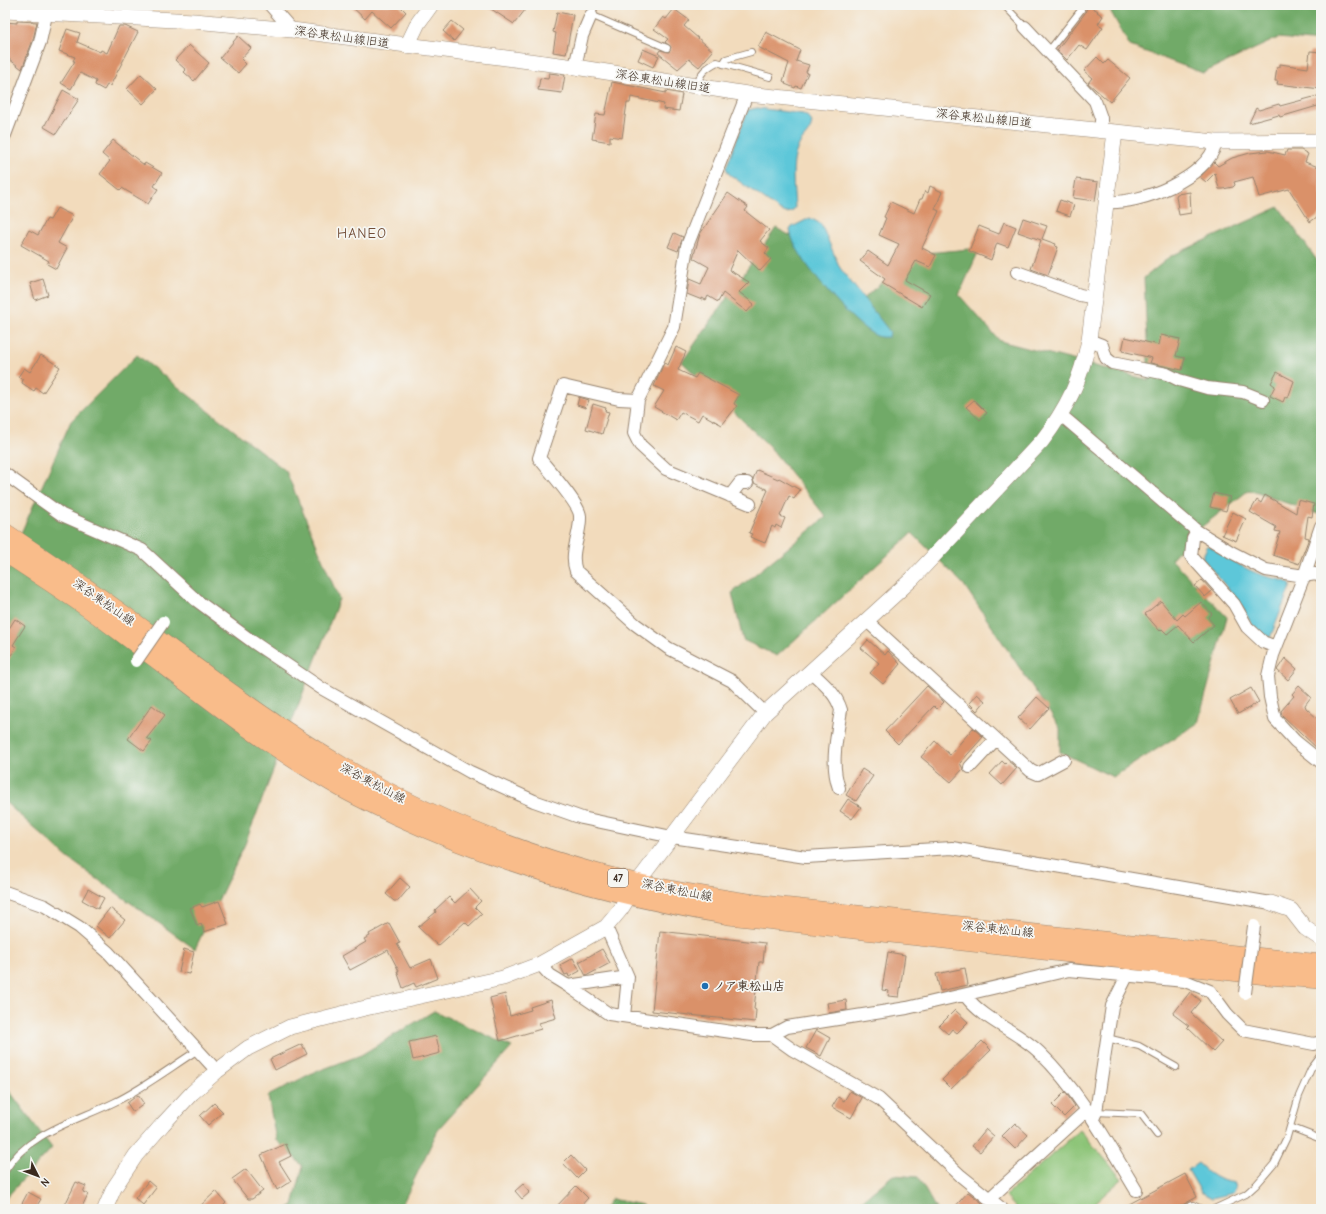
<svg xmlns="http://www.w3.org/2000/svg" width="1326" height="1214" font-family="'Comic Neue','Klee One',sans-serif">
<rect width="100%" height="100%" fill="#f6f6f2"/>
<filter id="ink" filterUnits="userSpaceOnUse"><feTurbulence type="fractalNoise" baseFrequency=".025" numOctaves="2"/><feDisplacementMap in="SourceGraphic" scale="8" xChannelSelector="R" yChannelSelector="G"/><feConvolveMatrix kernelMatrix="1 2 1 2 8 2 1 2 1" color-interpolation-filters="sRGB"/></filter>
<filter id="wash" filterUnits="userSpaceOnUse"><feTurbulence type="fractalNoise" baseFrequency=".012" numOctaves="4" result="noise"/><feDisplacementMap in="SourceGraphic" scale="16" xChannelSelector="R" yChannelSelector="G"/><feGaussianBlur stdDeviation="0.9" result="paint"/><feColorMatrix in="noise" values="0 0 0 0 0 0 0 0 0 0 0 0 0 0 0 0 0 1.4 0 .05"/><feComposite in="paint" operator="in"/></filter>
<g filter="url(#wash)">
<rect width="100%" height="100%" fill="#f2dbbc"/>
<!-- green -->
<path fill="#8cc477" stroke="#64774a" d="M1080 1130 1122 1179 1088 1209H1017L1005 1196Z"/>
<!-- forest -->
<path fill="#71aa68" stroke="#566a43" d="M1107 5H1321V42L1278 38 1203 73 1130 46Z
M1279 207 1321 266V515L1249 490 1195 532 1171 559 1227 617 1198 723 1113 777 1060 752V728L964 585 912 533 777 656 743 640 732 593 826 517 769 446 682 362 776 228 814 248 852 308 916 254 980 248 959 295 1000 341 1149 380 1144 278 1171 256Z
M137 355 286 471 339 599 245 844 195 949 68 858 5 802V569L71 421Z
M434 1011 512 1047 439 1128 400 1209H286L293 1205 303 1166 276 1140 268 1096 310 1074 361 1055Z
M5 1085 52 1148 5 1199Z
M893 1175 918 1177 936 1209H852Z
M611 1199 643 1205 647 1209H604Z"/>
<!-- water -->
<path fill="#5dc7d9" stroke="#4c787c" d="M757 108 803 114 808 117 812 122C811 134 802 137 798 147 790 164 794 189 795 207L792 212 786 213 779 210 729 174 726 168 748 110Z
M810 218 821 224 840 268 890 332 889 337C885 337 881 338 877 336 854 327 792 255 790 230L792 227Z
M1208 545C1226 557 1245 570 1265 576 1274 579 1285 579 1291 585L1270 638 1252 625 1241 604 1202 558Z
M1198 1163C1212 1176 1216 1180 1235 1183L1236 1188 1233 1193 1212 1198 1201 1192 1188 1170Z"/>
<g id="blocks">
<!-- building -->
<path fill="#da9169" d="M350 5H399L406 12 391 28 372 11 365 19Z
M485 5H529L514 24Z
M1088 5 1098 11 1097 12 1103 16 1098 24 1103 27 1087 50 1079 45 1067 60 1057 50 1085 13Z
M674 9 689 20 684 26 713 51 699 67 689 59 678 69 658 53 660 50 669 52 671 47 665 42 668 39 654 29 663 17 666 19Z
M557 12 573 15 566 54 553 52 556 33 553 32Z
M17 21 37 22 33 40 22 69 5 56V22L17 23Z
M452 21 463 30 454 41 443 31Z
M119 26H125L138 32 110 86 107 85 104 90 95 85 96 81 80 73 71 89 61 83 75 61H73L75 57 59 51 67 29 80 33 77 42 100 52 101 50 107 53Z
M766 32 800 50 796 61 809 65 806 72 808 73 801 88 796 86 795 88 785 84 786 83 783 81 789 63 758 47Z
M238 36 251 48 241 59 246 64 238 73 220 58Z
M189 45 209 63 194 81 184 72 186 70 175 60Z
M643 49 659 56 653 67 638 60Z
M1310 51 1321 52V89L1277 84 1278 81H1275L1277 67H1280V64L1308 68Z
M1097 57 1104 64 1108 60 1130 78 1110 102 1088 83 1092 78 1084 71Z
M549 73 565 75 562 93 538 90 540 78 548 79Z
M141 74 157 89 143 104 127 89Z
M612 82 666 93V91L682 94 679 111 663 109 664 104 631 97 630 103H627L622 138 610 136V142L592 139 596 114 605 115Z
M63 90 79 99 56 134 44 127Z
M1321 95V105L1280 117 1279 115 1249 123 1256 108 1259 110 1279 104 1280 106Z
M113 140 144 165 145 163 162 173 154 186 158 189 148 204 122 188 120 190 100 174 110 161 102 154Z
M1287 150H1301L1308 154 1305 162 1321 168V214L1310 222 1289 189 1259 197 1253 177 1234 182 1235 185 1233 187 1223 189H1219L1215 173 1206 182 1200 177 1214 162 1218 166 1232 158 1250 153 1268 151 1285 155Z
M1076 179 1098 182 1095 201 1073 198Z
M930 186 942 192 935 209 939 211 922 248 936 255 930 267 916 261 905 280 930 294 922 307 882 283 885 279 860 261 868 251 888 265 899 244 879 235 886 218 884 217 891 202 914 213 920 199H922L925 191 928 193Z
M1190 192 1191 213 1179 215 1176 196 1177 194Z
M728 193 748 207 745 211 769 230 760 241 769 248 765 253 771 259 760 271 738 250 729 270 749 282 739 292 754 304 747 312 723 293 718 302 708 296 706 300 702 298V300L687 294 689 279 701 284 709 267 693 258 700 234Z
M1060 200 1074 205 1070 216 1056 211Z
M57 208 73 216 58 243 67 248 56 269 47 264 49 261 21 245 29 230 38 235 47 219 50 220Z
M1023 218 1047 226 1042 239 1056 244 1055 246 1058 247 1048 275 1031 269 1041 240 1018 232Z
M1004 222 1016 227 1008 247 997 243 991 260 969 251 979 226 999 234Z
M674 233 683 237 678 251 668 247Z
M43 279 48 295 35 300 30 283Z
M1161 335 1180 339 1176 356 1185 358 1182 370 1150 363 1152 358 1122 351 1125 337 1159 345Z
M676 347 686 352 678 370 695 378 698 373 739 395 734 404 737 406 722 425 702 414 698 421 681 412 676 420 654 407 664 391 654 386 664 363 668 365Z
M41 355 60 367 43 393 36 388 34 391 22 383 23 380 18 377 24 368 30 372Z
M1277 372 1294 381 1288 398 1285 397 1283 402 1270 396 1275 386 1271 383Z
M579 397 589 400 586 408 577 405Z
M974 400 987 413 980 420 966 407Z
M593 404 606 408 605 411 609 412 602 434 586 429Z
M757 470 778 479 779 478 800 490 794 499 789 496 780 516 785 518 781 528 776 525 775 528 772 526 765 543 750 537 752 534 749 533 768 490 754 483 753 479Z
M1214 493 1230 497 1226 511 1210 507Z
M1265 495 1296 513 1298 500 1314 504 1312 517 1308 516 1305 537 1309 538 1299 564 1273 555 1280 532 1275 531 1276 527 1250 512 1257 500 1261 503Z
M1233 512 1246 519 1236 541 1222 535Z
M1202 580 1212 591 1205 597 1195 586Z
M1161 601 1177 620 1183 614 1185 616 1201 602 1212 614 1208 618 1214 625 1194 642 1178 625 1167 634 1162 629 1160 631 1145 614Z
M15 619 25 626 13 645 16 647 5 666V635Z
M868 640 885 655 888 651 900 664 883 684 870 673 879 663 861 648Z
M1285 658 1297 669 1288 680 1277 670Z
M927 686 944 702 937 709 934 706 898 744 885 731Z
M1299 686 1311 697 1305 705 1306 708 1321 722V752L1282 715 1281 711 1294 696 1292 694Z
M1251 688 1259 702 1238 714 1230 700Z
M977 694 985 701 977 711 969 703Z
M1037 697 1049 708 1030 729 1018 718Z
M152 705 165 715 147 738 152 741 144 751 128 739Z
M973 728 983 737 960 763 963 769 951 782 921 757 935 741 950 755Z
M1002 761 1005 764 1008 761 1017 768 1002 785 990 774Z
M862 769 873 776 856 801 846 795Z
M848 799 861 807 852 819 840 811Z
M400 878 410 887 398 901H394L386 894Z
M88 889 104 898 98 909 82 900Z
M470 889 481 901 475 907 482 914 469 926 465 922 438 946 418 927 436 912 435 910 449 897 455 903Z
M219 901 228 924 204 932 201 924 197 926 190 908 200 904 202 907Z
M110 908 125 920 110 938 96 926Z
M389 923 400 943 397 944 410 968 431 959 438 978 416 987 414 983 403 988 397 971H399L388 950 350 970 342 956 366 942 364 939 370 936 369 934Z
M660 931 765 943 763 962H759L754 1009 756 1010 755 1022 652 1011Z
M184 949 194 952 189 974 179 972Z
M602 949 610 963 586 976 579 962Z
M888 952 905 955 899 997 888 996 889 991 882 990Z
M573 958 580 971 569 977 568 974 565 975 560 965Z
M965 968 968 985 940 991 936 974Z
M1190 992 1201 1001 1191 1013 1222 1042 1213 1052 1187 1027 1189 1026 1173 1014Z
M505 994 510 1016 531 1010 530 1007 551 1000 556 1018 539 1023 541 1029 500 1041 490 998Z
M846 1000 847 1010 829 1013 827 1003Z
M955 1010 968 1022 957 1033 952 1029 948 1034 939 1026Z
M816 1030 830 1038 821 1056 806 1048Z
M436 1036 440 1053 413 1060 409 1042Z
M982 1041 991 1050 951 1089 942 1080Z
M302 1044 307 1054 275 1070 270 1059Z
M850 1091 862 1098 851 1118 832 1107 838 1097 844 1101Z
M1065 1092 1075 1106 1064 1117 1052 1105Z
M138 1095 144 1104 133 1112 127 1103Z
M214 1103 223 1112 208 1125 200 1116Z
M1015 1123 1028 1135 1015 1149 1002 1136Z
M986 1129 994 1136 980 1152 972 1146Z
M286 1144 291 1156 279 1162 291 1181 277 1190 261 1155Z
M571 1155 585 1170 577 1178 563 1163Z
M246 1169 263 1191 252 1199H248L232 1179Z
M1185 1174 1197 1197 1175 1209H1120Z
M148 1181 156 1188 143 1205 135 1198Z
M76 1182 86 1186 83 1192 88 1194 81 1209H63Z
M523 1184 530 1192 522 1199 515 1191Z
M576 1186 588 1198 578 1209H554Z
M216 1191 226 1203 220 1209H197Z
M28 1192 41 1199 35 1209H19Z
M968 1192 986 1206 983 1209H953Z"/>
</g>
</g>
<g filter="url(#ink)">
<use href="#blocks" fill-opacity="0" stroke="#96826d" stroke-width="1"/>
<g fill="none" stroke-linecap="round" stroke-linejoin="round">
<defs>
<path id="service" d="M596 5 591 15 667 48
M1004 5 1025 27
M1048 52 1081 10
M723 64 726 59 751 52
M698 85C699 73 706 68 717 62L770 77
M1107 1038 1139 1046 1176 1067
M1096 1112 1141 1114 1157 1135
M1290 1127 1321 1139
M5 1171C28 1132 77 1121 115 1102 144 1088 171 1067 198 1050
M1184 1209 1193 1205 1201 1209
M1214 1209 1246 1194 1256 1185 1274 1164 1287 1137 1299 1096 1311 1069 1321 1056"/>
<path id="minor" d="M270 5 292 30
M1025 27 1095 101 1101 118V130
M575 67 582 36 591 15
M747 94 687 246 674 327 638 400 634 433 640 445 666 469 750 504
M5 135 40 42 46 15
M1106 202C1139 205 1209 178 1216 142
M1017 272 1080 295 1095 298
M1089 340 1102 345 1106 358 1112 363 1167 374 1179 380 1207 388 1243 392 1263 400
M638 400 619 399 563 386 539 458C547 468 580 505 580 516 581 535 569 552 576 571L635 624 668 648 732 681 765 713
M1061 415 1197 531 1231 552 1266 570 1304 576 1315 574 1321 576
M5 474 62 515 142 550 196 600 253 642 321 688 470 772 534 801 582 818 672 837 806 857 952 848 1271 903
M730 496 740 483H747
M1321 526 1304 576 1273 655 1268 676 1270 697 1275 719 1295 741 1321 762
M1197 531 1193 538 1191 556 1234 604 1247 627 1263 642 1276 647
M866 620 1031 771 1038 774 1064 760
M810 671C823 683 836 693 841 710 837 736 830 763 839 788
M970 767 996 739
M5 892 45 906 79 927 108 952 217 1071
M606 927 628 977 624 1016
M540 964 550 975 568 986 609 1014 752 1035H772L787 1027 907 1008 1069 970 1185 981 1210 991 1227 1014 1243 1030 1314 1044 1321 1042
M568 986 628 977
M965 995C984 1021 1016 1030 1039 1052 1080 1091 1107 1142 1136 1190
M772 1035 793 1050 879 1099 961 1176 1002 1209
M1093 1119 1096 1112 1112 1006 1128 974
M989 1199 1087 1110"/>
<path id="tertiary" d="M5 11 194 21 292 30 575 67 747 94 1115 132 1216 142 1321 141
M407 46 418 23 431 5
M1271 903 1291 910 1305 928 1321 939
M105 1209 114 1188 136 1155 163 1124 192 1093 217 1071 248 1048 290 1027 361 1009 503 978 540 964 606 927 621 909 637 883 765 713 912 579 1042 441C1067 408 1081 380 1089 340L1115 132"/>
<path id="primary" d="M5 533C38 555 72 578 104 601 183 657 258 717 341 766 421 814 512 850 602 875 655 889 709 897 763 905L1321 964
M5 552C35 572 65 591 94 612 173 669 247 733 332 782 353 795 376 805 398 816 504 865 614 896 729 915L1267 975 1321 979"/>
</defs>
<!-- service casing -->
<use href="#service" stroke="#96826d" stroke-width="8"/>
<!-- minor casing -->
<use href="#minor" stroke="#96826d" stroke-width="14"/>
<!-- tertiary casing -->
<use href="#tertiary" stroke="#96826d" stroke-width="16"/>
<!-- primary casing -->
<use href="#primary" stroke="#96826d" stroke-width="20"/>
<!-- service -->
<use href="#service" stroke="#fff" stroke-width="6"/>
<!-- minor -->
<use href="#minor" stroke="#fff" stroke-width="12"/>
<!-- tertiary -->
<use href="#tertiary" stroke="#fff" stroke-width="15"/>
<!-- primary -->
<use href="#primary" stroke="#f9bc8a" stroke-width="19"/>
<defs>
<path id="minor-bridge" d="M136 661 163 622
M1245 993 1254 926"/>
</defs>
<!-- minor-bridge casing -->
<use href="#minor-bridge" stroke="#96826d" stroke-width="14" stroke-linecap="butt"/>
<!-- minor-bridge -->
<use href="#minor-bridge" stroke="#fff" stroke-width="12"/>
</g>
</g>
<!-- markers -->
<circle fill="#1f6fb2" stroke="#f6f6f2" stroke-width="1.5" cx="705" cy="986" r="4"/>
<g text-anchor="middle" stroke-width="3.5" stroke-linejoin="round" paint-order="stroke">
<!-- shield labels -->
<rect fill="#f6f6f2" stroke="#73675e" stroke-width="1" x="608" y="869" width="20" height="18" rx="3"/>
<g font-size="11" font-weight="bold" fill="#3b2a1e">
<text x="618" y="882">47</text>
</g>
<!-- street labels -->
<g font-size="12" fill="#3b2a1e" stroke="#f6f6f2">
<text transform="translate(342 37) rotate(8)" y="4">深谷東松山線旧道</text>
<text transform="translate(663 81) rotate(9)" y="4">深谷東松山線旧道</text>
<text transform="translate(984 118) rotate(6)" y="4">深谷東松山線旧道</text>
<text transform="translate(104 602) rotate(35)" y="4">深谷東松山線</text>
<text transform="translate(373 783) rotate(28)" y="4">深谷東松山線</text>
<text transform="translate(677 890) rotate(11)" y="4">深谷東松山線</text>
<text transform="translate(998 929) rotate(6)" y="4">深谷東松山線</text>
</g>
<!-- poi labels -->
<g font-size="12" font-weight="bold" fill="#3b2a1e" stroke="#f6f6f2" text-anchor="start">
<text x="713" y="990">ノア東松山店</text>
</g>
<!-- quarter labels -->
<g font-size="14" letter-spacing="1" fill="#734e38" stroke="#f6f6f2">
<text x="362" y="238">HANEO</text>
</g>
</g>
<!-- margin -->
<rect width="1326" height="1214" fill="none" stroke="#f6f6f2" stroke-width="20"/>
<!-- north arrow -->
<g transform="translate(38 1176) rotate(132)" stroke="#f6f6f2" stroke-width="3" paint-order="stroke">
<path d="M0-3L7 15L0 10L-7 15Z" fill="#3b2a1e"/>
<text y="-6" font-size="11" font-weight="bold" text-anchor="middle" fill="#3b2a1e">N</text>
</g>
</svg>
